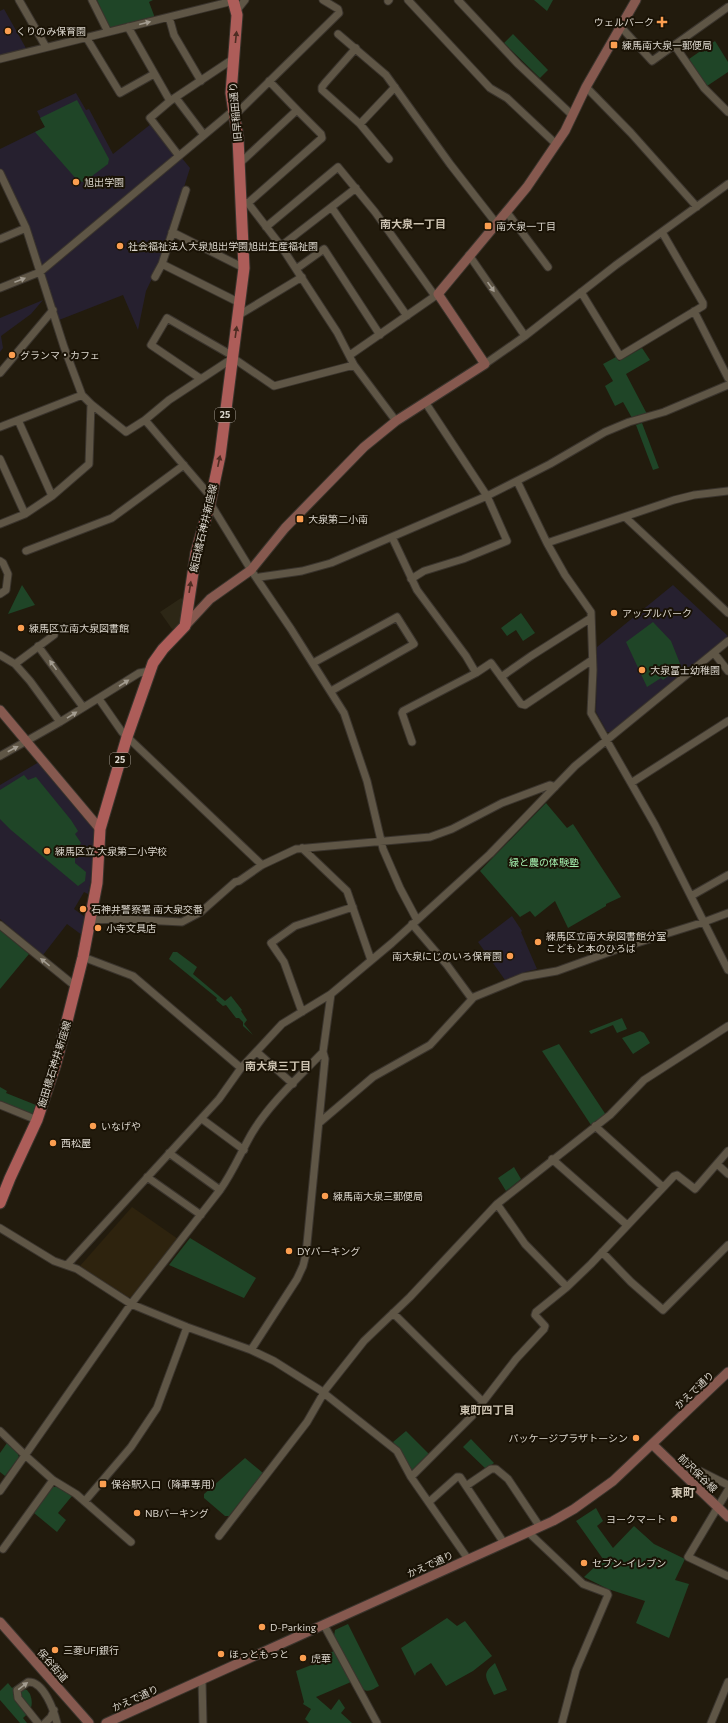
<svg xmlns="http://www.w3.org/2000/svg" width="728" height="1723" font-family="Commissioner,'Noto Sans JP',sans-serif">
<rect width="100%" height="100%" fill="#221b0d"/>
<!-- commercial -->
<path fill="#2d2716" d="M181 598 185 602 181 622 176 628 172 629 160 612Z"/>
<!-- built -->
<path fill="#2e230e" d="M132 1207 178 1239 132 1297H128L80 1266Z"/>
<!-- education -->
<path fill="#26202f" d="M4 9 27 50 0 58V11Z
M76 93 86 110 89 109 113 154 151 124 176 156 42 270 13 196 0 169V149L45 127 37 111Z
M181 157 190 168 162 258 146 291 138 330 123 295 59 320 43 271Z
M43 300 31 314 1 336 3 348 0 352V318Z
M673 585 728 636 611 732H607L596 712 597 647Z
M39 762 96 831 93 870 88 894 84 892 74 909 85 917 82 935 67 924 43 955 0 919V785Z
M512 916 522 931 521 932 537 969 525 972 505 980 478 942Z"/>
<!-- green -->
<path fill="#1f4527" d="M97 0H153L149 2 155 18 110 29Z
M534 0H553L547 11Z
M513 34 548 70 540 78 504 43Z
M715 41 728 62V72L707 86 689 59Z
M77 100 109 159 108 164 84 182 78 181 35 132 45 127 40 118Z
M642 348 650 360 626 374 647 414 632 418 623 402 615 406 605 386 613 381 603 364 616 357 619 361Z
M642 423 659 468 653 470 636 425Z
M22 585 35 605 8 614Z
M521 613 535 633 523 641 516 630 507 636 501 628Z
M653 622 671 641 681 666 663 680 661 678 647 687 626 642Z
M24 775 28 780 36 777 71 820 78 831 75 834 81 843 76 850 77 852 75 857V863L86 872 85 881 78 886 11 830 0 819V790Z
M546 803 567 828 573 824 621 897 606 904V906L568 928 555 901 535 917 530 911 520 917 480 871Z
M0 930 29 954 0 989Z
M173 952H177L197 967 193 974 225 1001 231 996 242 1010 241 1011 247 1020 244 1024 253 1035 243 1026V1022L239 1018H236L226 1005 223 1006 216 1000 217 998 169 959Z
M622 1018 627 1029 617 1033 613 1025 591 1034 589 1031Z
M640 1031 644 1033 650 1043 633 1054 622 1038Z
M559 1044 606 1115 591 1125 542 1051Z
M0 1087 7 1091 6 1093 36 1105 33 1115 0 1102Z
M514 1167 521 1179 506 1191 498 1178Z
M190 1238 256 1278 244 1298 169 1265Z
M406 1431 430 1455 412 1472 399 1449 393 1442Z
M471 1439 494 1463 486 1469 463 1447Z
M7 1443 18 1454 19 1457 5 1476 0 1472V1453Z
M245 1458 263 1473 229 1516H225L204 1498V1494Z
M53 1487H57L72 1496 58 1513 66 1520 57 1532 34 1513Z
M596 1508 603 1521 597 1526 613 1548 634 1526 654 1544 685 1559 675 1580 689 1584 669 1638 636 1623 645 1601 608 1589 584 1577 603 1559 576 1521Z
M447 1618 457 1626 465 1621 492 1656 473 1671 446 1686 431 1663 416 1673 415 1676 401 1648Z
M348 1624 379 1686C373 1689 368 1694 362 1688L334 1636 335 1630Z
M334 1651 351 1682 316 1697 331 1710 339 1699 345 1708 341 1713 352 1723H309L305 1719 311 1709 303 1704 304 1702 296 1671 314 1664 313 1660Z
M495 1663 507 1690 494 1695C487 1678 480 1675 495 1663Z
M8 1683 12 1688 15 1686 27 1690 30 1694C34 1705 31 1711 23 1718L27 1723H20L0 1700V1691Z"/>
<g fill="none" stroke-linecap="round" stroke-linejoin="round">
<defs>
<path id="street" d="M19 0 46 47
M92 0 108 32
M408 0 490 88 507 98 556 144
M458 0 518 64 572 115
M388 1 389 0
M237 10 245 0
M169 17 174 35 201 81
M620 26 652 61 728 7
M128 27 170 101
M338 34 386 75 450 164 496 223
M86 37 120 93 154 74
M675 46 704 88 728 112
M356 48 325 83 322 87V90L360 124
M0 59 233 1
M269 81 297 110
M586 87 631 133 697 207
M176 98 204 135
M234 116 339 13 338 9 323 0
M179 156 150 118 170 101 233 59
M389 159 360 124 395 87
M239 164 297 110 321 134 322 138 248 203
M0 173 26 228 64 347 82 395 91 404 126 432 145 420 169 400 233 358 274 386 354 365
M242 201 248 203 281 246 320 306 337 332 354 365 396 421
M332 208 407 316
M506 211 548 267
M266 227 338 167 375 212 435 296
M172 232 244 268
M0 239 26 228
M281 246 356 188
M469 255 525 336
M162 264 240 303
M296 269 324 249 380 335
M155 277 162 264 186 190
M0 288 40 272 234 110
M581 292 620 356 703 306V303L662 232
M694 311 728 378
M239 315 302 277
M350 355 438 294
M485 364 525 336 616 265 728 184
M0 373 53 310
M201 379 151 345 167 318 233 356
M18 420 52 496
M145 420 211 497
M0 427 82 395
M0 459 25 514
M517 481 547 543 565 575 591 612 593 670 591 713 655 825 728 970
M210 503 251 570 291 629 344 713 367 781 383 849 400 888 417 920
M625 517 728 613
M0 524 25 514 52 496 89 464 91 404
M392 537 417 590 466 656 476 673
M547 543 674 500 694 495 728 491
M26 551 112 518 184 465
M0 561 3 563 8 574 6 590 0 594
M258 579 260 577 302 571 331 563 487 496 550 464 605 432 629 422 664 412 728 385
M411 579 424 571 463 559 507 541 487 496 425 402
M38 646 83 707
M714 653 728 671
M0 655 15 664 30 681 60 722
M313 663 397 617 414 644 331 691
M15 664 54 635
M501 677 531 656 591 618
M99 699 122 732 262 865
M412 742 402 713 403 711 476 673 491 663 521 704 525 705 592 660
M0 756 60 722 139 673 150 671
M631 783 728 721
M302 848 347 891 371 960
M691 896 728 875
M90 920 122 919 182 922 201 912 235 882 239 881 262 865 296 849 430 837 452 829 502 803 550 785 555 787
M412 924 447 965 472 999
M0 925 75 986
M83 957 133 976 241 1068
M302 1012 284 962 271 943 295 926 353 907
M257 1052 293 1084
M0 1105 37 1120
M202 1119 244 1150
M319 1123 373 1077 430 1045 474 997 523 977 557 971 621 948 704 922 728 913
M595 1126 663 1187
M169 1153 220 1190
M552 1159 627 1225
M717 1164 728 1174
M147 1177 201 1215
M497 1204 525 1244 567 1287
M0 1228 54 1261 77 1269 131 1304 187 1327 251 1350 274 1361 320 1390 397 1451 411 1477 468 1559
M602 1252 631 1282 663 1310 728 1245
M67 1265 219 1099 241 1068 282 1024 331 994 392 943 490 854 575 766 728 641
M393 1313 483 1402
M251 1350 297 1279 303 1266 306 1254 325 1059 323 1052 331 994
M0 1431 26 1456 53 1480 76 1494 131 1542
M411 1477 472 1416 516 1359 544 1329 545 1326 535 1315 536 1312 567 1287 591 1264 674 1176 677 1175 695 1189 728 1151
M688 1479 697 1472 700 1471 728 1485
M466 1486 491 1469H496L508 1479 540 1527
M728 1490 688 1557 728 1576
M0 1491 131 1304 220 1190C233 1172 241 1152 252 1133 270 1103 299 1077 323 1052
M85 1501 131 1447 157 1408 187 1327
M429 1502 457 1477H460L504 1543
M528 1532 583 1584 607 1593 608 1595 576 1670 562 1723
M219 1536 307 1422 326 1389 364 1341 410 1297 497 1204 610 1115 644 1080 728 1026
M3 1549 53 1480
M324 1625 377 1723
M202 1680 203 1723
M38 1723 18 1698 17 1690 28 1682C44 1681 54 1711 57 1723
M45 1723 51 1717 54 1710
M711 1723 728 1682"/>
<path id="secondary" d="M185 626 210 599 251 570 285 528 364 447 396 421 485 364 438 294 527 187 565 131 586 87 636 0
M0 710 100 829
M652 1444 728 1517
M0 1622 89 1723
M106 1723 553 1521 574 1509 613 1481 728 1372"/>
<path id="primary" d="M0 1203 10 1178 37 1120 55 1066 65 1029 83 957 97 883 100 829 127 737 153 663 163 649 185 626 196 553 210 503 220 456 244 268 238 138 231 93 237 15 233 0"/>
</defs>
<!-- street casing -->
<use href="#street" stroke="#3a342d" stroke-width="9"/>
<!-- secondary casing -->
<use href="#secondary" stroke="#3a342d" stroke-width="11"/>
<!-- primary casing -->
<use href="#primary" stroke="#3a342d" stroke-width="13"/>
<!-- street -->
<use href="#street" stroke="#5f5646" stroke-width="7"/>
<!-- secondary -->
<use href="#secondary" stroke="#86594f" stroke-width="9"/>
<!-- primary -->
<use href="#primary" stroke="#ad5d59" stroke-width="11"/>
</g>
<!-- one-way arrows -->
<defs><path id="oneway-solid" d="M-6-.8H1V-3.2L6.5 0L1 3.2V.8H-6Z"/></defs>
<g fill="#a39c90">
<use href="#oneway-solid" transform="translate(145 23) rotate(-14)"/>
<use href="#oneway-solid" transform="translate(20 280) rotate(-21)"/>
<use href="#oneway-solid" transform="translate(491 287) rotate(55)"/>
<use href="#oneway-solid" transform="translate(53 665) rotate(-126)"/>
<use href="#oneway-solid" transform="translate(124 683) rotate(-33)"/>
<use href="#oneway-solid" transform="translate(72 715) rotate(-32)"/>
<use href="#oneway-solid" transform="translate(13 749) rotate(-28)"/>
<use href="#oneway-solid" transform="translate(45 962) rotate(-141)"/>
<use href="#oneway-solid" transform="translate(23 1686) rotate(-37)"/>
</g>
<g fill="#4d2c22">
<use href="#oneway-solid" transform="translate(236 37) rotate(-84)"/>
<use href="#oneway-solid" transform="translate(236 332) rotate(-82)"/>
<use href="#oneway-solid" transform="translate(219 461) rotate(-78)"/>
<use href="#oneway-solid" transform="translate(190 587) rotate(-81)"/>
</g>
<!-- markers -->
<g fill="#fb9e50" stroke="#191205" stroke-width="1.5">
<path d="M660 16h4v4h4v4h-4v4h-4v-4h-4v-4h4z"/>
<circle cx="8" cy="31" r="4"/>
<rect x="610" y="41" width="8" height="8" rx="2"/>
<circle cx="76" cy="182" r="4"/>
<rect x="484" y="222" width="8" height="8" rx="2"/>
<circle cx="120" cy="246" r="4"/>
<circle cx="12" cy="355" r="4"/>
<rect x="296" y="515" width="8" height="8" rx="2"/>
<circle cx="614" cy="613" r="4"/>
<circle cx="21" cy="628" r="4"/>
<circle cx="642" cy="670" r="4"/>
<circle cx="47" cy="851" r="4"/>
<circle cx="83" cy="909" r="4"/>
<circle cx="98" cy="928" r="4"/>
<circle cx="538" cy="942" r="4"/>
<circle cx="510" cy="956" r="4"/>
<circle cx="93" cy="1126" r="4"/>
<circle cx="53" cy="1143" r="4"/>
<circle cx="325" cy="1196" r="4"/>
<circle cx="289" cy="1251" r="4"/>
<circle cx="636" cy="1438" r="4"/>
<rect x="99" y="1480" width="8" height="8" rx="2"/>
<circle cx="137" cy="1513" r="4"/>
<circle cx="674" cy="1519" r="4"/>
<circle cx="584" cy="1563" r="4"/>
<circle cx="262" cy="1627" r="4"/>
<circle cx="55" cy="1650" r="4"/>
<circle cx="221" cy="1654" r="4"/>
<circle cx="303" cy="1658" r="4"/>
</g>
<g text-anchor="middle" stroke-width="4" stroke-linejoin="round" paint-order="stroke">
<!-- shield labels -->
<g fill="#191205" stroke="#a19b91" stroke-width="1">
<rect x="215" y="408" width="20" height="14" rx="3"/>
<rect x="110" y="753" width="20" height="14" rx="3"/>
</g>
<g font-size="9" font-weight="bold" fill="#dbd6cd">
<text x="225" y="418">25</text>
<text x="120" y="763">25</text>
</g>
<!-- poi labels -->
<g font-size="10" fill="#dbd6cd" stroke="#191205" text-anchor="start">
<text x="654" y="26" text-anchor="end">ウェルパーク</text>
<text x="16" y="35">くりのみ保育園</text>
<text x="622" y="49">練馬南大泉一郵便局</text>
<text x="84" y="186">旭出学園</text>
<text x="496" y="230">南大泉一丁目</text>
<text x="128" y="250">社会福祉法人大泉旭出学園旭出生産福祉園</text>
<text x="20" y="359">グランマ・カフェ</text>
<text x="308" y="523">大泉第二小南</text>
<text x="622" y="617">アップルパーク</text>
<text x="29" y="632">練馬区立南大泉図書館</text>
<text x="650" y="674">大泉富士幼稚園</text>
<text x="55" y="855">練馬区立 大泉第二小学校</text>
<text x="91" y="913">石神井警察署 南大泉交番</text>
<text x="106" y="932">小寺文具店</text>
<text x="546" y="940">練馬区立南大泉図書館分室<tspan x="546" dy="12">こどもと本のひろば</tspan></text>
<text x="502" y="960" text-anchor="end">南大泉にじのいろ保育園</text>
<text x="101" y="1130">いなげや</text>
<text x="61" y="1147">西松屋</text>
<text x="333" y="1200">練馬南大泉三郵便局</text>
<text x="297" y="1255">DYパーキング</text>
<text x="628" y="1442" text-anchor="end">パッケージプラザトーシン</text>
<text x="111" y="1488">保谷駅入口（降車専用）</text>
<text x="145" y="1517">NBパーキング</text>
<text x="666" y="1523" text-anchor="end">ヨークマート</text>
<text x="592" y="1567">セブン-イレブン</text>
<text x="270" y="1631">D-Parking</text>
<text x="63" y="1654">三菱UFJ銀行</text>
<text x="229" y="1658">ほっともっと</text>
<text x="311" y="1662">虎華</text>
</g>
<!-- street labels -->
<g font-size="10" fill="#dbd6cd" stroke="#191205">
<text transform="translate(235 112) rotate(-95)" y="4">旧早稲田通り</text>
<text transform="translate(203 528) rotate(-77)" y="4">飯田橋石神井新座線</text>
<text transform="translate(54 1064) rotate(-73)" y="4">飯田橋石神井新座線</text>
<text transform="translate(694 1390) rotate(-43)" y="4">かえで通り</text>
<text transform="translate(698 1473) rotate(44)" y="4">前沢保谷線</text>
<text transform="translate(430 1564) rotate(-24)" y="4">かえで通り</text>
<text transform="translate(53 1665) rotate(49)" y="4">保谷街道</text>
<text transform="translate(135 1698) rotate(-24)" y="4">かえで通り</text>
</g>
<!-- park labels -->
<g font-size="10" fill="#a5f1b0" stroke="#191205">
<text x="544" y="866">緑と農の体験塾</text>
</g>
<!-- neighbourhood labels -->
<g font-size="11" font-weight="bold" fill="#cec4b2" stroke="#191205">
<text x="413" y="228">南大泉一丁目</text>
<text x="278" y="1070">南大泉三丁目</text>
<text x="487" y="1414">東町四丁目</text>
</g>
<!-- quarter labels -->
<g font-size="12" font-weight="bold" fill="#cec4b2" stroke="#191205">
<text x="683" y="1497">東町</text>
</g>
</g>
</svg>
